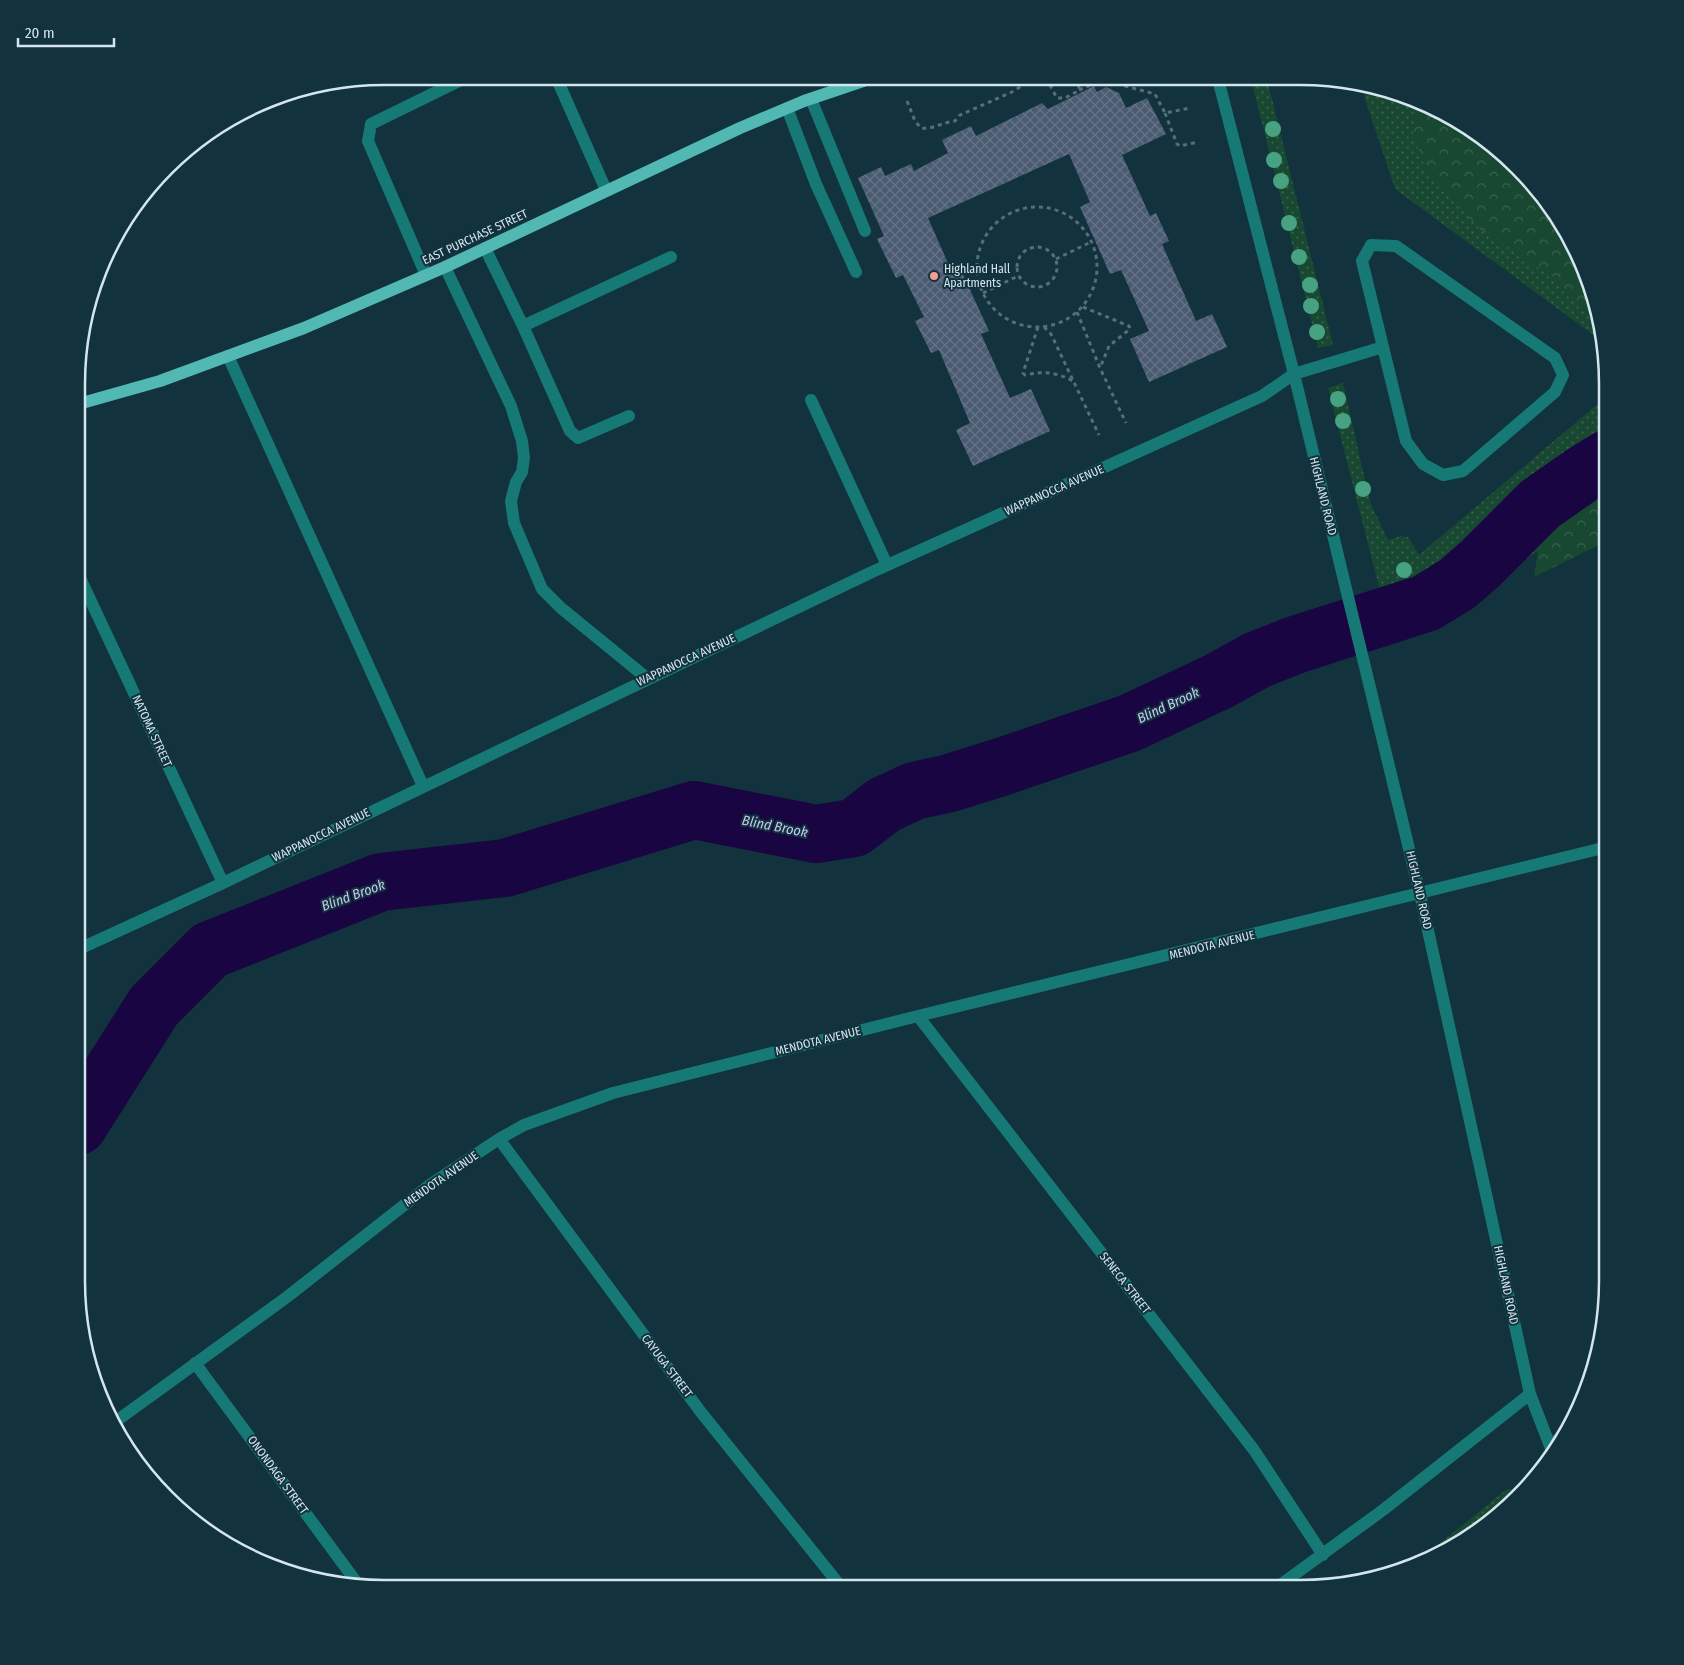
<svg xmlns="http://www.w3.org/2000/svg" width="1684" height="1665" font-family="'Fira Sans Condensed',sans-serif">
<defs>
<pattern id="grass-dots" width="8" height="8" patternUnits="userSpaceOnUse" patternTransform="scale(1.25)"><rect width="8" height="8" fill="#184831"/><path d="M2 2h.1M6 6h.1" fill="none" stroke="#39624f" stroke-width="1.8" stroke-linecap="round"/></pattern>
<pattern id="forest-crowns" width="20" height="18" patternUnits="userSpaceOnUse" patternTransform="scale(1.25)"><rect width="20" height="18" fill="#184831"/><path d="M2 6a3 3 0 1 1 6 0M12 15a3 3 0 1 1 6 0" fill="none" stroke="#39624f"/></pattern>
<pattern id="building-cross-hatch" width="8" height="8" patternUnits="userSpaceOnUse" patternTransform="scale(1.25)"><rect width="8" height="8" fill="#4b5c72"/><path d="M0 0l8 8M0 8l8-8" fill="none" stroke="#647386"/></pattern>
</defs>
<rect width="100%" height="100%" fill="#12323d"/>
<!-- grass -->
<path fill="url(#grass-dots)" d="M1251 79H1267L1333 345 1318 348Z
M1370 89 1454 117 1544 197 1591 285 1603 342 1395 189 1364 96Z
M1343 383 1370 502 1388 540 1401 536 1408 537 1419 555 1607 396V537L1538 551 1393 641 1328 388Z
M1507 1489 1518 1490 1487 1525 1413 1565Z"/>
<!-- forest -->
<path fill="url(#forest-crowns)" d="M1427 108 1454 117 1544 197 1591 285 1599 324 1556 279 1481 230 1427 172 1413 134 1416 111Z
M1607 482V541L1534 577 1538 551 1531 529 1564 498Z"/>
<g fill="none" stroke-linecap="round" stroke-linejoin="round">
<!-- river -->
<path stroke="#180541" stroke-width="58" d="M78 1126 154 1006 210 950 381 882 505 868 694 810 816 834 854 828 884 805 914 791 950 783 1004 766 1130 723 1219 681 1257 660 1295 645 1426 603 1457 584 1480 564 1540 504 1583 474 1607 459"/>
</g>
<!-- building -->
<path fill="url(#building-cross-hatch)" d="M1094 86 1097 92 1106 87 1119 93 1126 108 1147 98 1166 134 1122 155 1150 216 1156 213 1169 241 1162 244 1196 321 1212 314 1227 347 1149 382 1130 339 1149 331 1121 270 1110 274 1080 207 1090 202 1069 154 928 218 951 270 959 266 989 331 981 334 1010 398 1031 389 1050 431 973 466 956 430 970 423 939 350 931 353 915 321 924 317 903 275 896 278 877 239 884 236 858 178 881 167 885 176 911 164 914 171 948 153 942 140 971 126 976 136 1042 103 1048 109Z"/>
<g fill="none" stroke-linecap="round" stroke-linejoin="round">
<!-- path -->
<path stroke="#546f78" stroke-width="3" stroke-dasharray="4 4" stroke-linecap="butt" d="M1046 78 1057 98H1065L1078 91 1079 87 1076 78
M1122 78 1125 86 1155 94 1165 113 1190 108
M1079 90 1108 78
M907 101 915 121 921 128C932 130 943 122 955 121L960 115 1012 92 1020 87 1025 78
M1165 113 1177 144 1180 146 1198 142
M977 267a60 60 0 1 1 120 0a60 60 0 1 1-120 0Z
M1017 267a20 20 0 1 1 40 0a20 20 0 1 1-40 0Z
M1056 259 1091 242
M983 293 1018 276
M1083 307 1129 326 1130 329 1109 346 1100 368
M1077 312 1100 368 1126 423
M1038 327 1023 373 1025 375C1044 371 1056 372 1073 381
M1044 327 1051 334 1099 435"/>
<!-- minor -->
<path stroke="#167975" stroke-width="12" d="M556 77 606 190
M1218 79 1294 374 1420 894 1530 1394 1552 1451
M811 99 865 231
M787 108 816 184 856 272
M485 248 523 326 671 257
M445 267 511 406 522 441 524 458 522 472 516 482 511 501 514 523 542 589 561 608 648 679
M426 275 368 141 371 124 469 76
M523 326 570 431 578 438 629 416
M228 356 423 786
M811 400 887 565
M81 580 223 883
M79 949 223 883 872 572 1262 396 1294 374 1383 347 1406 441 1423 464 1443 475 1463 471 1555 392 1563 375 1555 358 1396 246 1371 245 1362 261 1383 347
M918 1016 1254 1450 1323 1555
M499 1139 700 1411 842 1588
M195 1363 360 1587
M115 1422 287 1297 431 1184 499 1139 524 1125 613 1093 918 1016 1607 847
M1550 1445 1567 1433
M1276 1588 1383 1510 1530 1394"/>
<!-- major -->
<path stroke="#51b8b4" stroke-width="12" d="M82 403 160 381 304 328 445 267 740 128 804 101 872 78"/>
</g>
<!-- trees -->
<g fill="#46a281">
<circle cx="1273" cy="129" r="8"/>
<circle cx="1274" cy="160" r="8"/>
<circle cx="1281" cy="181" r="8"/>
<circle cx="1289" cy="223" r="8"/>
<circle cx="1299" cy="257" r="8"/>
<circle cx="1310" cy="285" r="8"/>
<circle cx="1311" cy="306" r="8"/>
<circle cx="1317" cy="332" r="8"/>
<circle cx="1338" cy="399" r="8"/>
<circle cx="1343" cy="421" r="8"/>
<circle cx="1363" cy="489" r="8"/>
<circle cx="1404" cy="570" r="8"/>
</g>
<!-- markers -->
<circle fill="#f59c96" stroke="#12323d" stroke-width="2" cx="934" cy="276" r="5"/>
<g text-anchor="middle" stroke-width="4" stroke-linejoin="round" paint-order="stroke">
<!-- street labels -->
<g font-size="12" fill="#d4e6ed" stroke="#12323d">
<text transform="translate(475 237) rotate(-25)" y="4">EAST PURCHASE STREET</text>
<text transform="translate(1054 490) rotate(-24)" y="4">WAPPANOCCA AVENUE</text>
<text transform="translate(1323 496) rotate(76)" y="4">HIGHLAND ROAD</text>
<text transform="translate(686 660) rotate(-25)" y="4">WAPPANOCCA AVENUE</text>
<text transform="translate(152 731) rotate(65)" y="4">NATOMA STREET</text>
<text transform="translate(321 835) rotate(-26)" y="4">WAPPANOCCA AVENUE</text>
<text transform="translate(1419 890) rotate(77)" y="4">HIGHLAND ROAD</text>
<text transform="translate(1212 945) rotate(-14)" y="4">MENDOTA AVENUE</text>
<text transform="translate(818 1041) rotate(-14)" y="4">MENDOTA AVENUE</text>
<text transform="translate(441 1179) rotate(-35)" y="4">MENDOTA AVENUE</text>
<text transform="translate(1125 1283) rotate(52)" y="4">SENECA STREET</text>
<text transform="translate(1506 1285) rotate(78)" y="4">HIGHLAND ROAD</text>
<text transform="translate(667 1366) rotate(53)" y="4">CAYUGA STREET</text>
<text transform="translate(278 1475) rotate(54)" y="4">ONONDAGA STREET</text>
</g>
<!-- poi labels -->
<g font-size="12" fill="#d4e6ed" stroke="#12323d" text-anchor="start">
<text x="944" y="273">Highland Hall<tspan x="944" dy="14">Apartments</tspan></text>
</g>
<!-- water labels -->
<g font-size="14" font-style="italic" fill="#c9c6f4" stroke="#12323d">
<text transform="translate(1168 705) rotate(-25)" y="5">Blind Brook</text>
<text transform="translate(775 826) rotate(11)" y="5">Blind Brook</text>
<text transform="translate(353 895) rotate(-20)" y="5">Blind Brook</text>
</g>
</g>
<!-- crop -->
<path d="M0 0H1684V1665H0ZM384 85H1300A299 299 0 0 1 1599 384V1281A299 299 0 0 1 1300 1580H384A299 299 0 0 1 85 1281V384A299 299 0 0 1 384 85Z" fill="#12323d" fill-rule="evenodd"/>
<path fill="none" stroke="#d4e6ed" stroke-width="2.5" d="M384 85H1300A299 299 0 0 1 1599 384V1281A299 299 0 0 1 1300 1580H384A299 299 0 0 1 85 1281V384A299 299 0 0 1 384 85Z"/>
<!-- scale -->
<path d="M18 38v8h96v-8" fill="none" stroke="#d4e6ed" stroke-width="2.5"/>
<text x="25" y="38" font-size="15" fill="#d4e6ed" stroke="#12323d" stroke-width="4" paint-order="stroke">20 m</text>
</svg>
